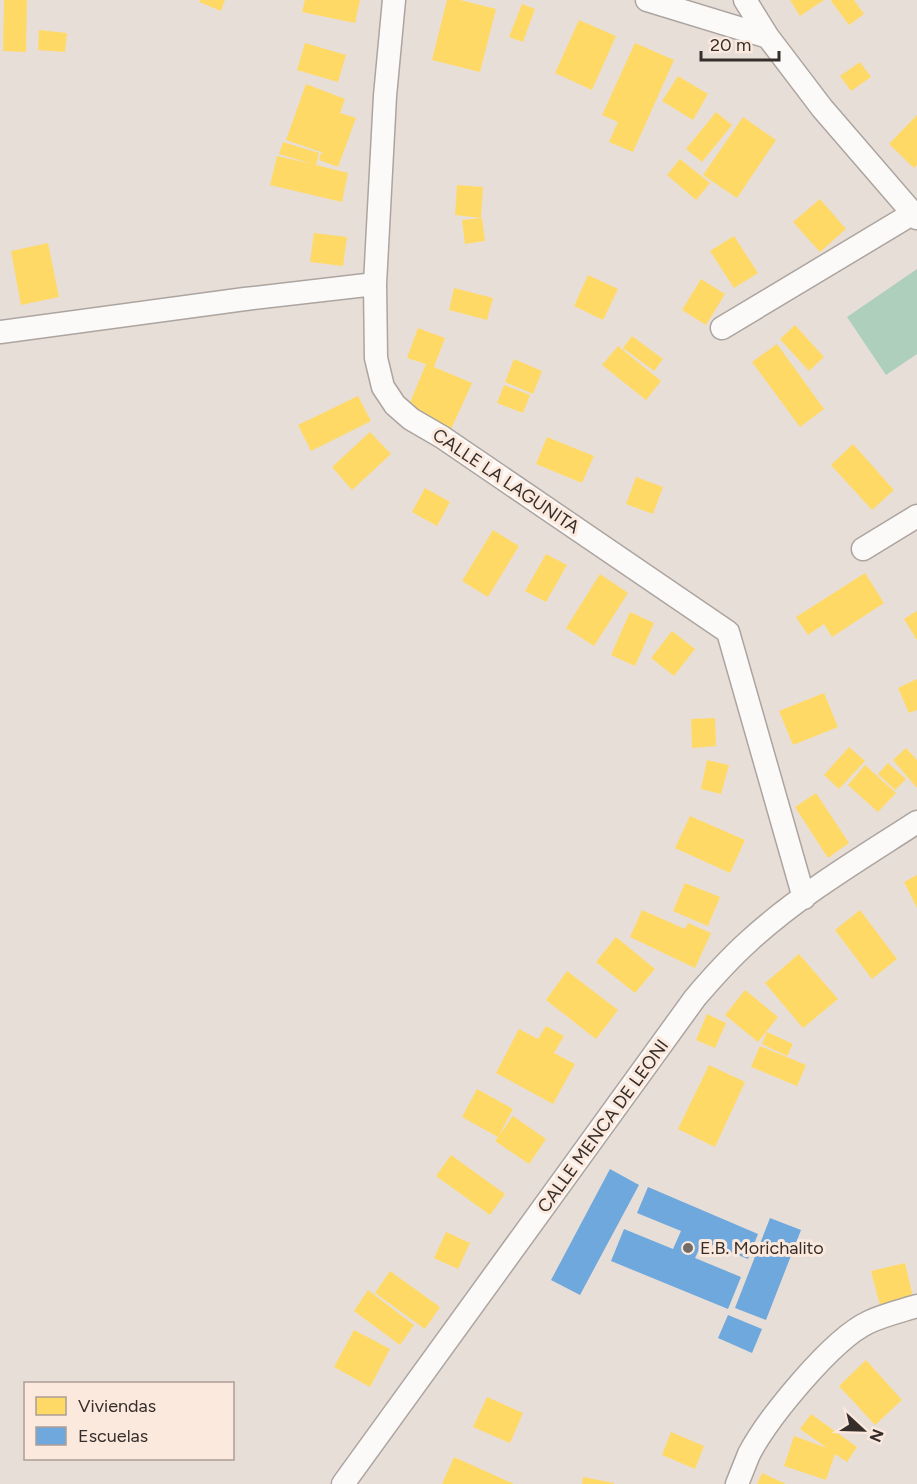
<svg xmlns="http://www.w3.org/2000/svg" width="917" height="1484" font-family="Figtree,sans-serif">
<rect width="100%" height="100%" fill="#e8ded8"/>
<!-- green -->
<path fill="#adcfbb" d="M917 269V354L886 375 847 317Z"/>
<!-- homes -->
<path fill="#ffd966" d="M4 0H27L26 52 3 51Z
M200 0H225L221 11 199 2Z
M305 0H360L355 23 302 12Z
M447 0H460L496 9 480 72 432 60Z
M790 0H824L800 16Z
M832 0H854L864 14 849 25 831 1Z
M522 4 535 9 523 42 509 37Z
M579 20 616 36 592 90 555 73Z
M39 30 67 33 65 52 38 50Z
M305 43 346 55 338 82 297 70Z
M635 43 674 60 633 152 609 142 618 122 602 115Z
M860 62 871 77 851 91 840 76Z
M678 76 708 94 693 120 662 101Z
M306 84 345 99 340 113 356 118 338 167 319 160 321 153H324L286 140Z
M716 112 732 125 702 162 686 149Z
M917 115V165L914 168 889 144Z
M743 117 776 140 737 198 703 175Z
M283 142 319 153 316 165 348 173 342 202 270 185 277 156 312 164 279 154Z
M680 159 710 183 696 200 667 175Z
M457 185 483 187 481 218 455 215Z
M820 199 846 229 820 252 793 222Z
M482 218 485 241 465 244 462 220Z
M314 233 347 237 343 266 310 262Z
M734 236 758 273 734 288 710 251Z
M48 243 59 297 21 305 11 251Z
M588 275 618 289 603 320 574 306Z
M701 279 725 294 706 325 682 310Z
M454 288 493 298 487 320 449 310Z
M795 325 824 357 809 371 780 339Z
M418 328 445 338 434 367 472 383 448 436 404 417 426 364 407 358Z
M632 336 663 359 654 371 623 348Z
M777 344 824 409 800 427 752 362Z
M618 346 661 381 646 400 602 365Z
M514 359 542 371 533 394 505 382Z
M504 385 530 395 523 413 497 403Z
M358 396 371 421 311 451 298 425Z
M370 432 391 454 352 490 332 467Z
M547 437 594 456 582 483 536 464Z
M853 444 894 490 872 510 831 465Z
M636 477 663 487 653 514 626 504Z
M425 488 450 502 437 526 412 512Z
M493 530 519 546 488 597 462 581Z
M546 554 567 565 546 602 525 591Z
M865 573 884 603 832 637 824 624 808 635 796 617Z
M600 574 628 593 594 646 566 628Z
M917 611V640L904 619Z
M630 612 654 623 635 666 611 655Z
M672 631 695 649 674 676 651 658Z
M917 679V710L909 713 898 688Z
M824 693 838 727 793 745 779 711Z
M715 718 716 746 692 748 691 719Z
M849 747 865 761 839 789 824 775Z
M906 748 917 760V788L893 760Z
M707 760 729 765 721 794 701 789Z
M888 763 906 779 895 790 878 774Z
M865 765 896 793 878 812 848 785Z
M816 793 849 843 828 858 795 807Z
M690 816 745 840 730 873 675 848Z
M917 875V908L904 882Z
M685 883 720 897 708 926 673 911Z
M642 910 685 929 688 923 711 933 695 968 630 937Z
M860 910 897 959 872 979 835 930Z
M616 937 655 969 635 993 596 962Z
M799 954 838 999 803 1028 765 983Z
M567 971 618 1010 596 1039 546 1000Z
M745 990 778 1017 758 1042 725 1015Z
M707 1014 726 1023 715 1048 696 1040Z
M546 1026 564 1036 554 1053 575 1064 553 1104 496 1073 519 1029 538 1039Z
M767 1032 793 1044 787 1056 762 1044Z
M760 1046 806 1065 797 1086 751 1067Z
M709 1065 745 1082 715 1147 678 1129Z
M477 1089 513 1109 498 1137 462 1117Z
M513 1116 546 1139 529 1164 495 1141Z
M451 1155 505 1194 490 1215 436 1176Z
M446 1232 470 1243 458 1269 434 1258Z
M905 1263 916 1309 883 1317 871 1271Z
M390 1271 440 1307 425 1329 375 1293Z
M368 1290 414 1325 400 1345 354 1311Z
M354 1330 390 1349 370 1387 334 1367Z
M866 1360 902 1400 875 1425 839 1386Z
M487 1397 523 1413 510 1443 473 1427Z
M811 1414 857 1447 847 1462 835 1454 826 1480 784 1466 794 1436 827 1448 800 1429Z
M671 1432 704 1446 695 1469 662 1455Z
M454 1457 514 1484H442Z
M762 1473 786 1484H757Z
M583 1477 614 1483V1484H582Z"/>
<!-- schools -->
<path fill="#6fa8dc" d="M610 1169 639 1185 580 1295 551 1280Z
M648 1187 758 1234 748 1259 690 1236 703 1241 695 1258 741 1277 728 1309 611 1261 624 1229 673 1249 681 1231 637 1213Z
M770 1218 801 1230 766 1320 735 1308Z
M728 1315 762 1329 752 1353 718 1338Z"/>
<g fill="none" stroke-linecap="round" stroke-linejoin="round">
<defs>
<path id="minor" d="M394 0 385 96 375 284 376 358 383 387 395 405 411 419 442 437 728 632 804 898
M647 0 768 37
M745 0 768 37 822 108 917 218
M722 328 912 214
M0 332 245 299 375 284
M863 549 917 516
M343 1484 695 998C712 978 729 959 749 941 799 895 860 859 917 822
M737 1484C741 1474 745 1464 749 1454 768 1418 832 1339 869 1322 884 1315 901 1311 917 1306"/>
</defs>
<!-- minor casing -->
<use href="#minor" stroke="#aca49f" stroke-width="25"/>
<!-- minor -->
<use href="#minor" stroke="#fcfaf9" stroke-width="22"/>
</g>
<!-- markers -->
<circle fill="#746c67" stroke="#fce9de" stroke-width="2" cx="688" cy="1248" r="6"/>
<g text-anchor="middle" stroke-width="6" stroke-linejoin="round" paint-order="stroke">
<!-- street labels -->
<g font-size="18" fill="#352e2a" stroke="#fce9de">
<text transform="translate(506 481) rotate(34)" y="6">CALLE LA LAGUNITA</text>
<text transform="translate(603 1126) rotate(-54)" y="6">CALLE MENCA DE LEONI</text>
</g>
<!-- poi labels -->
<g font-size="18" fill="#352e2a" stroke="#fce9de" text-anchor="start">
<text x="700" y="1254">E.B. Morichalito</text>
</g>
</g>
<!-- legend -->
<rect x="24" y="1382" width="210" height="78" fill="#fce9de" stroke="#ac9e96" stroke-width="1.5"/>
<rect x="36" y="1397" width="30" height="18" fill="#ffd966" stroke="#ac9e96" stroke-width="1.5"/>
<text x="78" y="1412" font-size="18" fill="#352e2a">Viviendas</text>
<rect x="36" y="1427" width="30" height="18" fill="#6fa8dc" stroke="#ac9e96" stroke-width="1.5"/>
<text x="78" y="1442" font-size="18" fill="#352e2a">Escuelas</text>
<!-- north arrow -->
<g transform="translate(863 1430) rotate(112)" stroke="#fce9de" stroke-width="4.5" paint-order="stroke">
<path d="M0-4.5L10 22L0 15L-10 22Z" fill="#352e2a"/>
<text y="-9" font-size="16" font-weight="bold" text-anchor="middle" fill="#352e2a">N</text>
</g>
<!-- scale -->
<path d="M701 51v9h78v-9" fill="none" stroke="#352e2a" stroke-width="3"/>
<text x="710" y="51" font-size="18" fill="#352e2a" stroke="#fce9de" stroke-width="4.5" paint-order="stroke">20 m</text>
</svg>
